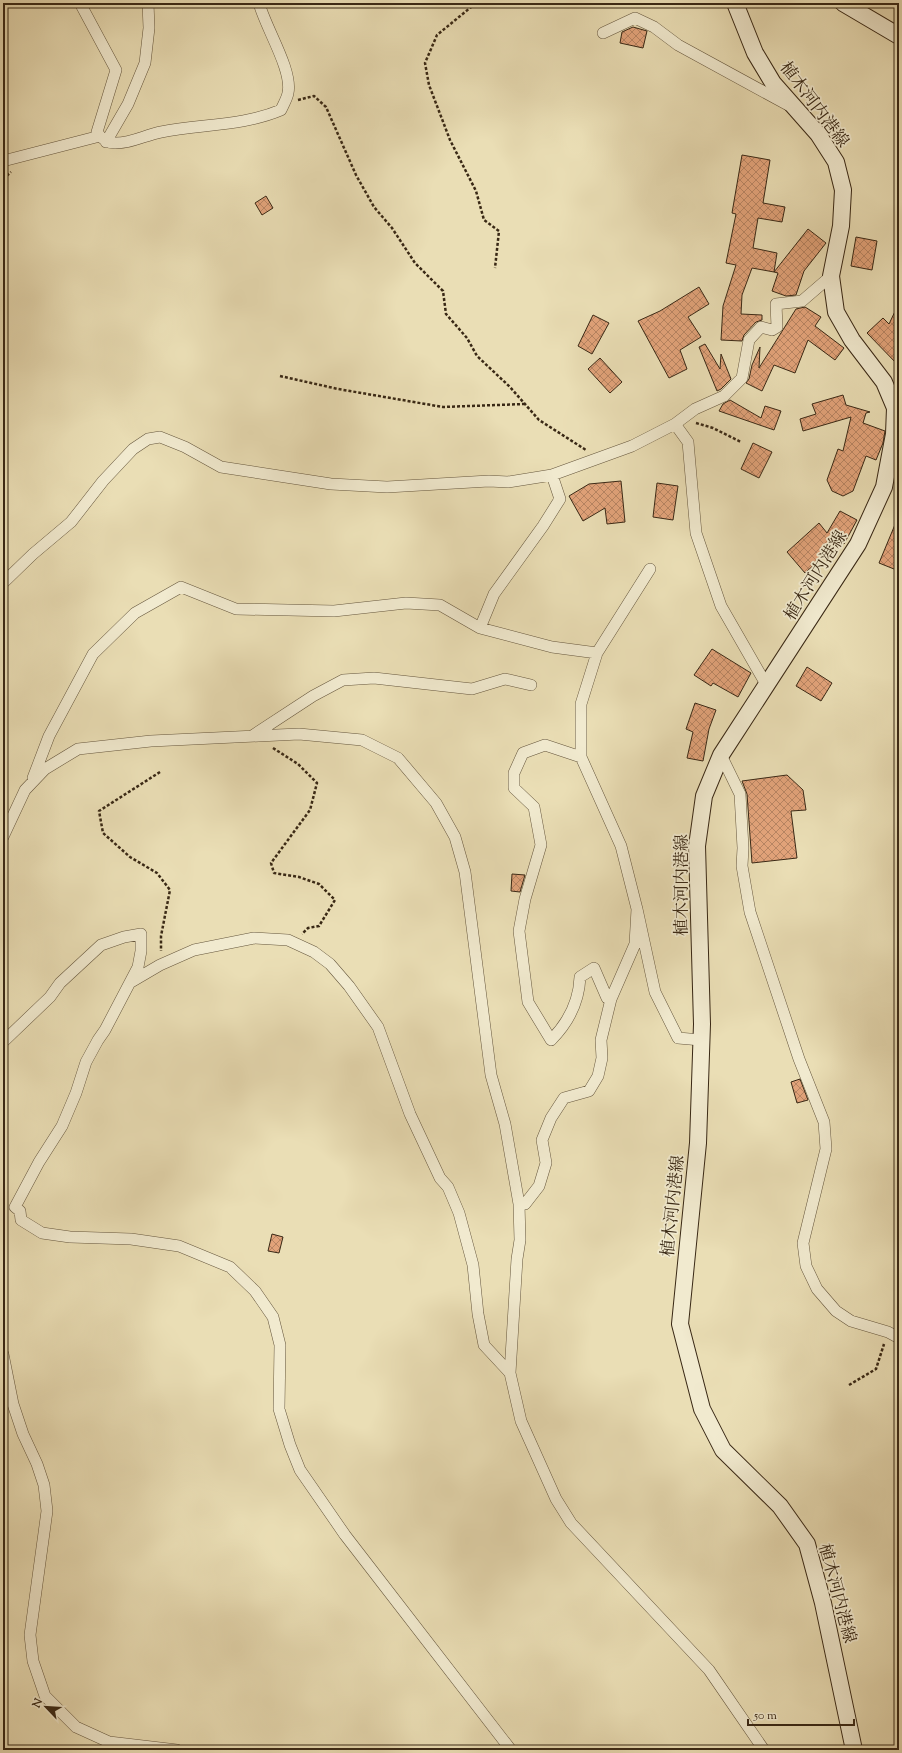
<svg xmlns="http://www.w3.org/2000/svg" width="902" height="1753" font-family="'Sorts Mill Goudy','Noto Serif JP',serif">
<defs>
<pattern id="building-cross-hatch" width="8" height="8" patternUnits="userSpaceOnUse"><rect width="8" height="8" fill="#e2a37a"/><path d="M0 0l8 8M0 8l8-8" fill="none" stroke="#b88563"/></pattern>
</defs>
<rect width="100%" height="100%" fill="#eadeb5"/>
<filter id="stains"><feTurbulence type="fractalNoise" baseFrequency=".005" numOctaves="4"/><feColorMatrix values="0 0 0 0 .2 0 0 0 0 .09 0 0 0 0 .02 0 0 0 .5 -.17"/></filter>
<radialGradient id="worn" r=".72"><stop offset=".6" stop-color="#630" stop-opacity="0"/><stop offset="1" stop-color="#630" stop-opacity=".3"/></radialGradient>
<!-- building -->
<path fill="url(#building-cross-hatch)" stroke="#392815" d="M633 27 647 31 643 48 620 43 622 32Z
M742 155 770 160 763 203 785 207 782 222 758 218 753 248 777 253 774 272 752 268 742 295 741 314 762 315V320L756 322 744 335 742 341 721 340 723 306 736 265 726 263 736 214 732 213Z
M266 196 273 208 262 215 255 203Z
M808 229 826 243 804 271 796 295 786 296 772 291 778 273 774 272Z
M856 237 877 241 872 270 851 266Z
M699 287 709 304 688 317 701 337 680 350 687 369 669 378 638 321 660 311Z
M899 303V366L867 333 883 318 889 324Z
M805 307 821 317 815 326 844 348 835 360 808 340 795 373 774 365 762 391 746 383 749 379 752 365 760 347 759 368 796 309Z
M593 315 609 323 592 354 578 346Z
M705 344 720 369 721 354 731 379 721 389 717 391 699 347Z
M600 358 622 382 610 393 588 369Z
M843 395 846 405 870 412 866 413 863 423 885 431 883 443 876 460 866 456 853 491 843 496 832 491 827 480 838 449 843 451 851 417 803 431 800 419 816 414 812 404Z
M730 400 761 418 765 406 781 411 774 430 719 411 723 404Z
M753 443 772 452 759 478 741 469Z
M621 481 625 522 607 524 605 508 583 521 569 496 589 484Z
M657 483 678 486 673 520 653 517Z
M840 511 857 520 844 544 840 541 805 573 787 552 819 523 827 533Z
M899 515V571L879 563Z
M712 649 751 673 738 697 713 683 711 686 694 675Z
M807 667 832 683 821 701 796 686Z
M695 703 716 710 709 729 703 761 687 758 693 732 686 729Z
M787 775 803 790 806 810 791 811 797 858 752 863 747 794 742 781Z
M512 874 525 875 520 892 511 891Z
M800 1079 808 1100 797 1103 791 1082Z
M272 1234 283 1237 279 1253 268 1251Z"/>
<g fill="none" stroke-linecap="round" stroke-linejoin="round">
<defs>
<path id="street" d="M80 3 116 70 97 132C101 138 106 143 114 143 130 144 145 135 161 132 201 124 243 126 281 110 283 105 287 99 288 93 293 70 265 27 259 3
M603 33 635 18 654 27 678 45 788 105
M106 142 128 104 145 63 149 28 148 3
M3 161 100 136
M675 424 688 442 696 533 721 606 767 686
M650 569 597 653 581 704V757L621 846 637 909 655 992 678 1038 701 1040
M3 583 33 554 71 522 103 481 133 449 148 439 160 437 185 447 221 467 331 484 387 487 489 481 508 482 552 475 632 446 675 424 695 409 724 396 742 378 749 340 761 327 772 330 777 327 776 304 802 301 831 276
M480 628 494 594 543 526 560 499 552 475
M252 736 313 696 343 680 374 678 472 689 505 679 531 685
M721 755 740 794 743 848 742 866 750 912 799 1059 824 1122 826 1149 803 1243 806 1266 817 1289 836 1311 851 1321 888 1332 899 1338
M581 757 545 745 523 753 514 773V788L534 807 541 845 525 899 519 931 528 1002 551 1040C569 1022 579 1002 580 977L594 968 607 998 611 999 635 944 637 909
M33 778 49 736 93 654 135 613 181 587 236 609 334 611 406 603 440 605 480 628 552 647 597 653
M3 837 25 790 45 769 78 749 151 741 299 734 362 740 398 758 436 803 455 837 465 872 491 1075 505 1124 519 1204 520 1240 517 1259 510 1373 521 1421 556 1499 571 1523 709 1670 764 1750
M131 982 160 965 194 950 254 938 288 940 314 952 330 964 349 986 378 1027 410 1114 440 1178 448 1187 459 1213 473 1265 478 1314 484 1345 510 1373
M3 1042 50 997 60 983 101 945 124 937 141 934V951L138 967 105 1030 98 1040 86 1062 76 1093 62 1126 39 1162 15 1207 20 1211 21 1220 42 1233 70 1237 131 1239 179 1246 230 1267 255 1291 273 1317 280 1345 279 1409 290 1445 300 1470 345 1535 511 1750
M519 1204H525L539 1186 546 1163 542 1140 551 1118 564 1098 589 1091 598 1076 602 1058 601 1040 611 999
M3 1354 13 1404 23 1434 37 1464 44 1485 47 1511 30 1635 33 1661 45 1696 76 1727 109 1742 177 1750"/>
<path id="secondary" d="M735 3 755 53 773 83 818 134 836 162 843 190 841 226 831 276 836 312 852 340 884 382 895 408 894 434 884 487 858 544 721 755 704 796 697 846 702 1024 698 1143 680 1324 702 1409 723 1450 780 1506 807 1544 823 1603 854 1750
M843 3 899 36"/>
</defs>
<!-- street casing -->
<use href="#street" stroke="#65563d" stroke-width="12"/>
<!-- secondary casing -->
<use href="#secondary" stroke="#392815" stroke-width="18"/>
<!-- path -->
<path stroke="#392815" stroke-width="2.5" stroke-dasharray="3 2" stroke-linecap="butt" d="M476 3 437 35 425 63 429 85 450 140 476 191 484 220 499 231 495 268
M298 100 314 96 326 107 356 175 374 207 392 228 415 263 443 291 446 314 467 338 477 356 510 387 539 420 586 450
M3 179 11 172
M280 376 338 389 443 407 524 404
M696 423 713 428 741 442
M273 748 298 764 317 783 310 810 271 863 274 873 299 877 319 884 335 900 319 926 308 928 302 934
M160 772 99 811 103 833 130 857 157 873 170 890 161 936V951
M849 1385 876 1369 884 1344"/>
<!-- street -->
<use href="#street" stroke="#f1eacf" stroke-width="11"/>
<!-- secondary -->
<use href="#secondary" stroke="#f1eacf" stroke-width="16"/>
</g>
<g text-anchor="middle" stroke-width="3.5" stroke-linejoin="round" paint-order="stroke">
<!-- street labels -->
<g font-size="17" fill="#392815" stroke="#f1eacf">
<text transform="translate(815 104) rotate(53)" y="6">植木河内港線</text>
<text transform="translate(815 575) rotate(-58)" y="6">植木河内港線</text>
<text transform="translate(681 885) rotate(-90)" y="6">植木河内港線</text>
<text transform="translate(672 1206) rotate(-84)" y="6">植木河内港線</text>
<text transform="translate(838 1593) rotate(75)" y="6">植木河内港線</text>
</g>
</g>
<!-- margin -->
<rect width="902" height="1753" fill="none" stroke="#eadeb5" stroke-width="16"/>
<rect x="4" y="4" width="894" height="1745" fill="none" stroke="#392815" stroke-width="2"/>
<rect x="8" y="8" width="886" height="1737" fill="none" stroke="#392815"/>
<!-- north arrow -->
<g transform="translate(46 1707) rotate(295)" stroke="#f1eacf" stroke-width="3" paint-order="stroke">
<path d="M0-3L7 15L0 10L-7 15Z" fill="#392815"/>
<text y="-6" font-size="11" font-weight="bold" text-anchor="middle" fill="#392815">N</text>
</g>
<!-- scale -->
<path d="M748 1719v6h106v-6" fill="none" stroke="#392815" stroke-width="2"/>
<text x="754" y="1719" font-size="12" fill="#392815" stroke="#f1eacf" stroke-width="3" paint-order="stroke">50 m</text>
<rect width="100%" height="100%" filter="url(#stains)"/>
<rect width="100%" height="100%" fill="url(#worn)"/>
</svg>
